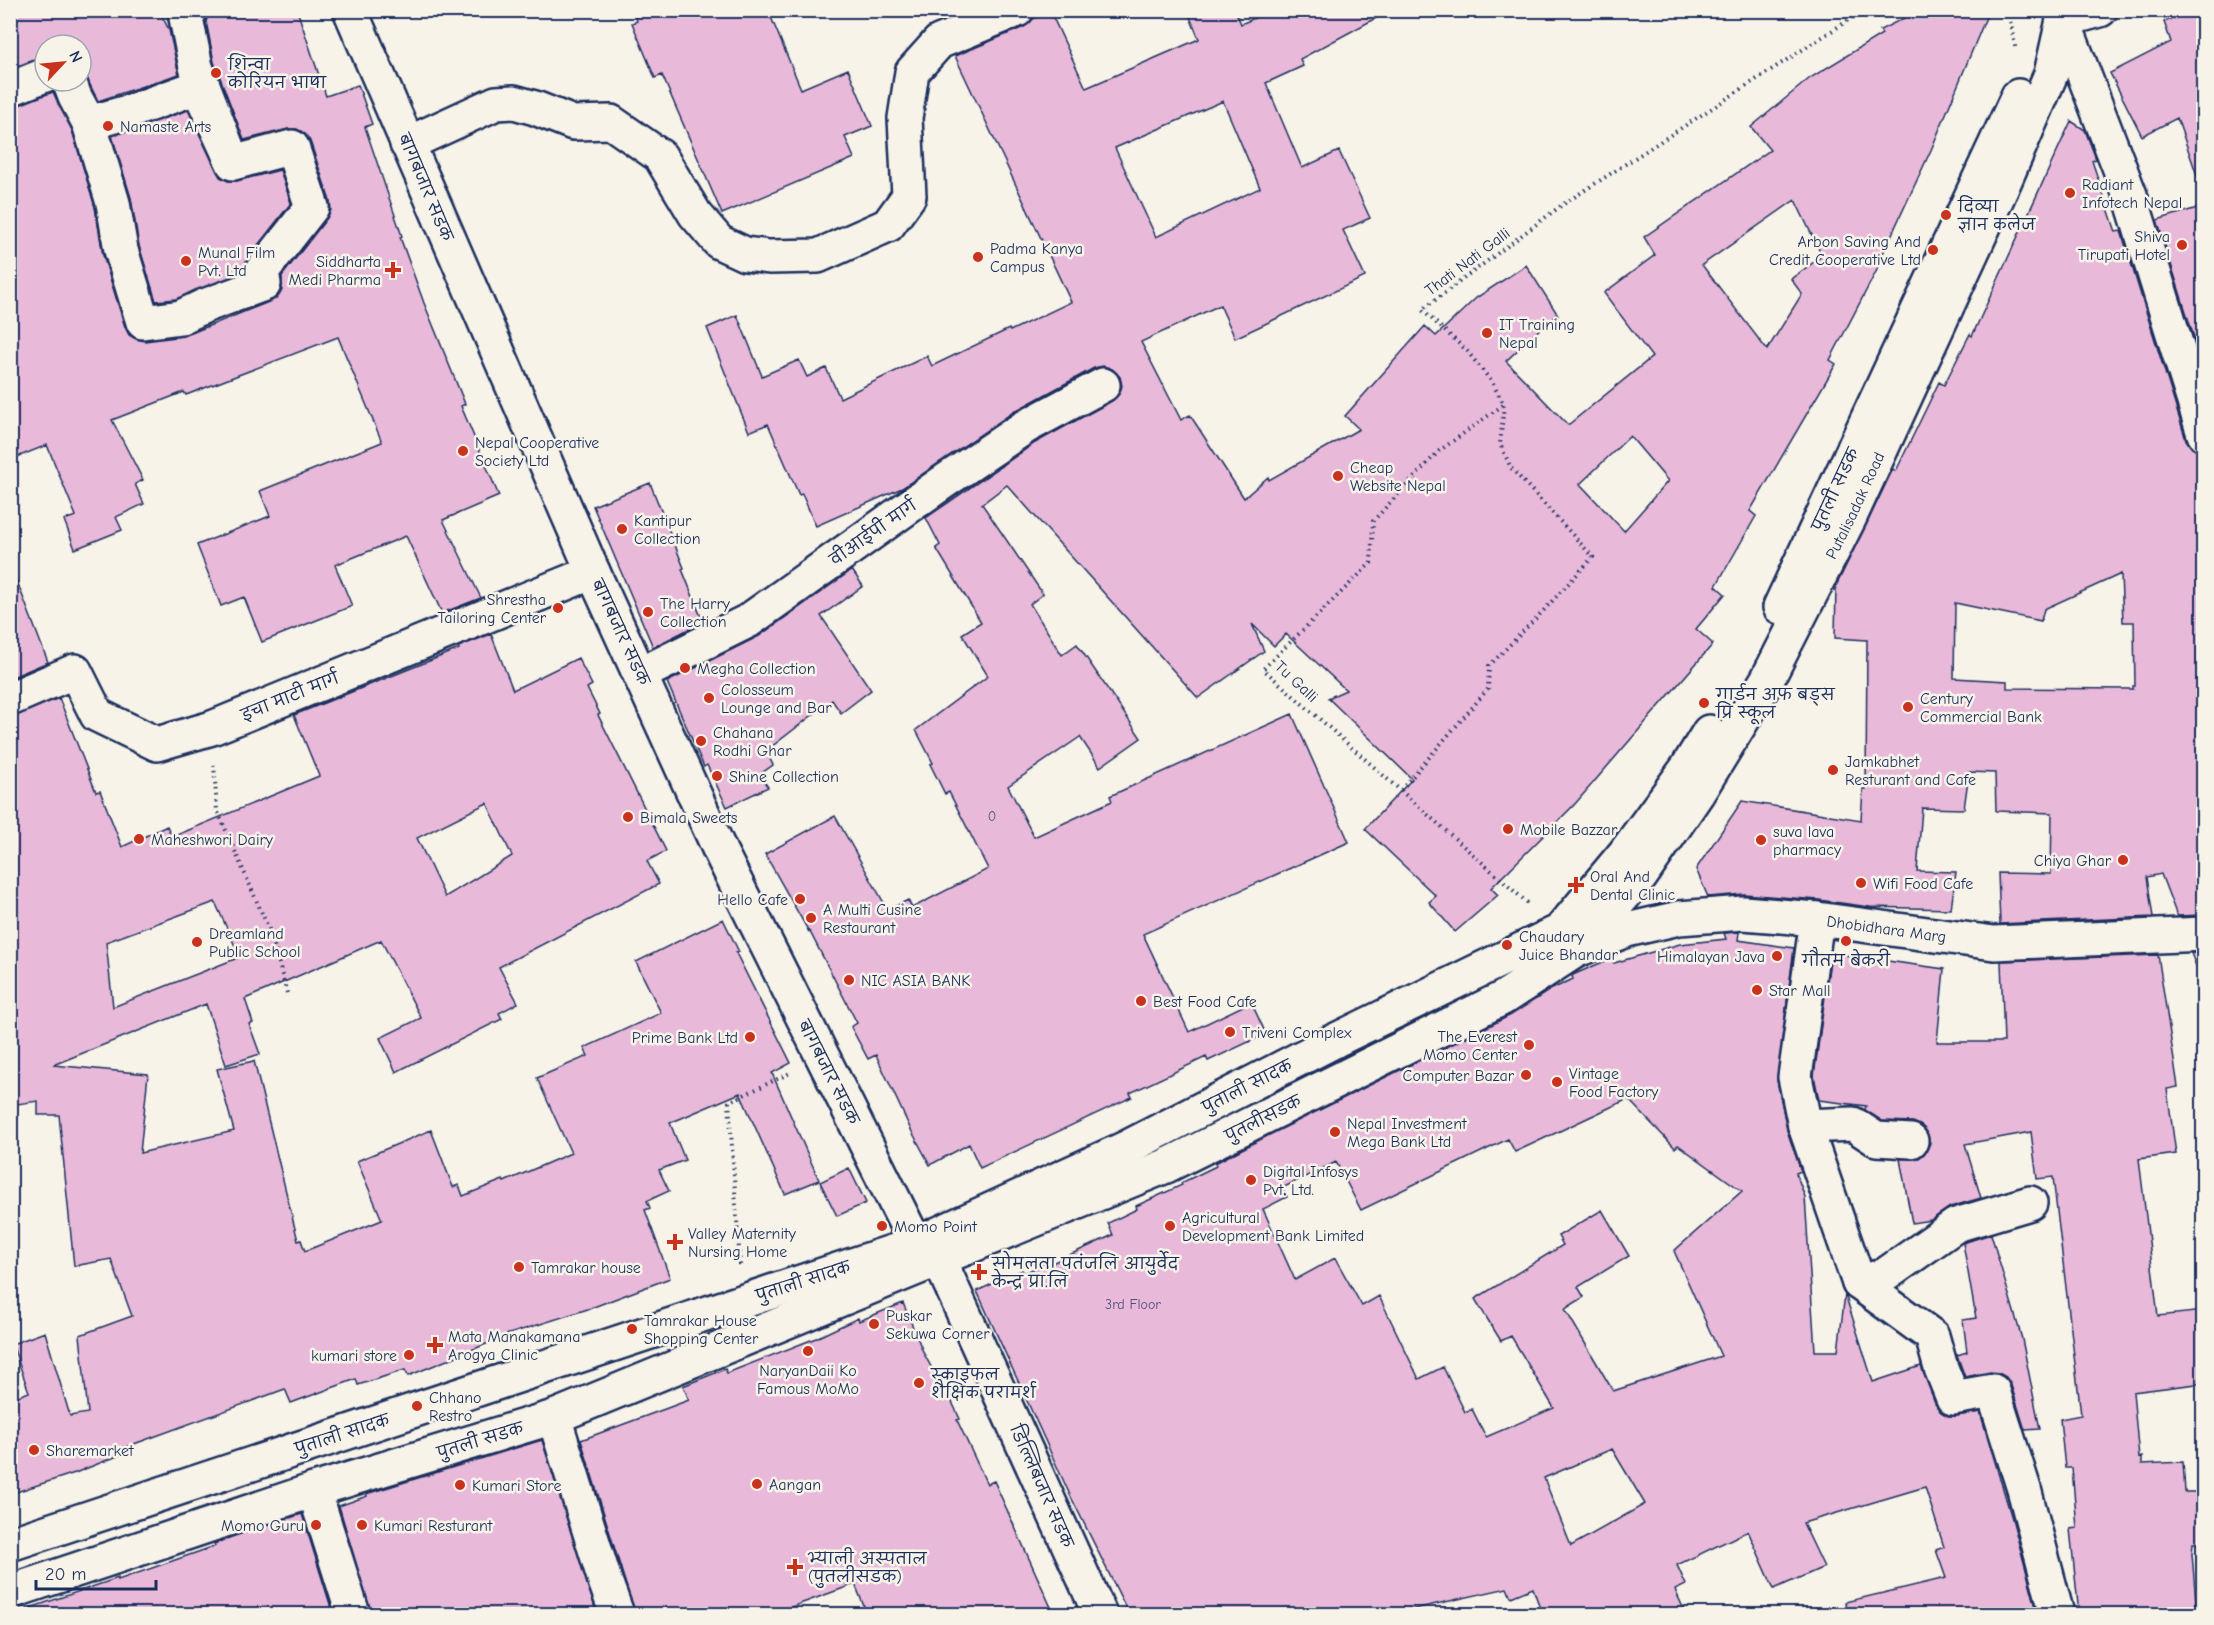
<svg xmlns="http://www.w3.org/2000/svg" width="2214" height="1625" font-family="'Comic Neue','Playpen Sans Deva',sans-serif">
<rect width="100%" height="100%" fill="#f7f3e8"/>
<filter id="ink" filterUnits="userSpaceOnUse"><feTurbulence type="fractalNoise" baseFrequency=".0167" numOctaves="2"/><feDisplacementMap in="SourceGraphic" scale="12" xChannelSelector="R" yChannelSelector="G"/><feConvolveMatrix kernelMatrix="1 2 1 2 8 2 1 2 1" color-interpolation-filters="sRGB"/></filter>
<g filter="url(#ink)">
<!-- green -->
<path fill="#cbe399" stroke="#73897c" stroke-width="1.5" d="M935 11H973L940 23Z"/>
<!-- building -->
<path fill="#e9b9da" stroke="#1b2f5e" stroke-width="1.5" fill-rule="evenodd" d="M10 10H159L169 30 179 74 98 101 81 67V45H45V57L10 69Z
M217 10H297L326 96 358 85 372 124 365 127 402 236 400 237 424 303 465 404 461 406 499 496 443 520 481 598 442 613 406 536 335 565 352 606 262 642 244 597 221 606 197 545 270 516 260 491 382 442 338 337 186 395 184 392 112 420 143 480 135 484 144 504 116 517 122 530 75 549 64 520 76 516 47 445 10 460V107L53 92 72 130 95 207 103 255 125 327 129 335 136 339 145 341 184 336 271 301 278 297 282 290V276L327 218 331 210 330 201 310 141 305 134 297 129H288L244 140 214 62 206 21 209 14Z
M633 10H768L801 89 848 69 872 126 845 137 854 158 722 214 662 75 655 78 632 23 637 21Z
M1187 10H1235L1241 24 1273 10H1391L1300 59 1303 66 1266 83 1302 168 1339 151 1370 218 1343 230 1365 277 1235 338 1220 305 1141 342 1181 420 1190 415 1244 498 1268 477 1269 480 1359 429 1345 416 1425 326 1436 336 1476 298 1526 265 1558 315 1544 325 1506 361 1568 425 1652 357 1604 293 1655 255 1644 237 1770 150 1751 127 1810 78 1882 34 1880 30 1920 10H1989L1931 150 1879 262 1880 264 1830 360 1836 364 1750 511 1756 516 1716 586 1725 594 1696 629 1713 644 1574 805 1491 888 1498 895 1455 932 1429 902 1436 896 1365 829 1412 779 1328 698 1346 690 1286 634 1274 646 1252 624 1264 651 1198 698 1007 485 982 504 1043 594 1030 604 1062 655 1077 644 1141 738 1100 767 1080 737 1008 786 1034 837 1112 801 1110 796 1292 714 1349 842 1143 934 1189 1032 1251 1002 1266 1034 1208 1061 1206 1057 1130 1093 1132 1097 980 1168 969 1144 930 1165 910 1128 876 1055 868 1059 851 1027 857 1023 810 932H809L765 854 835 816 888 910 908 900 912 908 988 869 949 792 945 794 930 764 933 763 916 730 988 676 962 634 981 622 936 548 940 545 926 518 1035 443 1112 401 1119 394 1122 386 1120 377 1112 369 1103 366 1094 368 1015 411 902 488 816 526 802 494 799 495 768 424 749 432 707 328 737 315 762 376 799 360 807 377 826 368 840 398 927 356 932 366 1009 329 1010 331 1071 302 955 56 1024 27 1033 19 1050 11 1086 88 1199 39ZM1223 101 1260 188 1156 237 1115 148ZM1795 200 1822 256 1791 279 1802 294 1767 350 1702 265ZM1630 436 1668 481 1624 531 1580 484Z
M2196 10H2204V178H2198L2177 118 2142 136 2110 73 2171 42 2164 22Z
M188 110 220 177 228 181H237L280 170 291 203 247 259 244 272 176 299 156 301 139 246 131 198 112 136Z
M2071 121 2085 130 2096 159 2092 161 2116 232 2121 231 2186 440 2192 448 2204 452V915L2177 916 2161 874 2147 877 2153 917 2000 924 1998 873 2051 874 2052 813 1996 811 1995 773 1969 772 1964 809 1922 808 1917 871 1956 872 1951 909 1870 907 1819 900 1744 894 1708 897 1696 869 1742 801 1861 820 1863 789H1866L1867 640 1835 638 1836 586 1893 469 1896 471 1939 382 1944 385 1970 334 1972 336ZM2121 574 2123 622H2134L2135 686H2133V689L2007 688V681L1954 678 1955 603 2041 621 2044 609Z
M2204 206V369L2157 220Z
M650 483 684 568 682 569 703 622 653 647 593 506Z
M852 570 863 586 821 616 871 690 841 713 832 700 766 751 773 765 759 775 768 787 727 807 707 765 704 767 667 682 759 636Z
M10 571H13L48 662 10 678Z
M491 634 513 690 578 658 592 685 587 688 600 714 598 715 666 851 647 861 659 884 499 967 518 1003 499 1013 502 1019 396 1072 380 1038 421 1018 381 940 245 999 253 1023 249 1024 260 1054 226 1065 206 1004 53 1065 148 1074 140 1153 234 1131 217 1069 254 1061 298 1241 301 1240 305 1251 382 1220 357 1161 431 1130 453 1187 459 1185 463 1196 503 1180 504 1182 571 1153 537 1078 588 1056 584 1048 661 1013 636 962 723 919 739 952 736 953 791 1063 772 1073 819 1180 785 1194 740 1093 670 1123 685 1160 659 1170 669 1191 647 1201 650 1208 645 1210 670 1278 591 1308 490 1340 491 1342 408 1376 405 1370 358 1385 356 1379 291 1403 285 1389 123 1448 125 1453 75 1473 10 1494V1399L29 1392 12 1344 45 1332 70 1416 88 1413 80 1335 132 1316 111 1259 74 1266 59 1115H38V1101L10 1105V717L59 698 96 792 100 791 122 847 167 826 172 837 319 776 294 715 459 649 458 647ZM487 803 512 856 445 897 417 838ZM215 902 240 957 113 1007 106 942Z
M1739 932 1738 940 1794 948 1777 1080 1787 1130 1801 1171 1796 1173 1805 1197 1815 1351H1838L1845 1294 1873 1382 1921 1366 1936 1405 1941 1412 1948 1416H1956L1980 1412 2013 1522 2038 1614H1847L1845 1602 1946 1578 1936 1550 1944 1547 1925 1487 1803 1523 1824 1567 1774 1589 1748 1531 1677 1565 1686 1585 1675 1590 1686 1614H1542L1533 1588 1511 1597 1507 1588 1392 1614H1129L1070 1495 977 1291 1022 1270 1024 1273 1051 1261 1052 1263 1113 1235 1108 1223 1137 1209 1136 1206 1182 1185 1181 1183 1216 1166 1215 1163 1265 1137 1511 1015 1550 990 1573 979 1572 976 1575 974 1612 958 1614 963 1680 944 1726 939 1724 933ZM1628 1099 1675 1148 1678 1145 1742 1191 1674 1251 1721 1356 1613 1391 1565 1309 1584 1297 1578 1287 1629 1256 1602 1210 1558 1236 1563 1245 1475 1299 1501 1341 1511 1336 1554 1408 1486 1437 1472 1409 1465 1412 1443 1367 1419 1379 1379 1296 1362 1306 1335 1258 1295 1280 1263 1209 1287 1197 1282 1188 1336 1162 1361 1210 1508 1139 1515 1152ZM1612 1449 1645 1504 1571 1546 1544 1478Z
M1831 953 1944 969 1937 1042H2004L2001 961 2158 955 2178 1087 2167 1089 2176 1154 2139 1159 2158 1316 2204 1311V1383L2133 1392 2139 1458 2142 1457V1464L2183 1462 2185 1492H2204V1543H2193L2192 1554 2197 1614H2079L2070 1529 2077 1528 2072 1468H2065L2060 1419 2081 1415 2053 1177 2037 1179 2031 1132 1965 1144 1981 1198 1950 1207 1931 1220 1912 1223 1900 1159 1919 1158 1926 1152 1930 1143 1927 1132 1922 1126 1913 1122 1882 1121 1865 1110 1866 1106 1819 1100 1814 1076Z
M2191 953H2204V979H2201Z
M849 1168 866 1203 837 1216 820 1182Z
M1991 1234 2022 1339 2040 1429 2025 1430 2011 1385 2006 1377 1999 1373 1990 1372 1965 1377 1957 1355 1967 1352 1963 1320 1976 1318 1963 1243Z
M903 1303 924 1354 943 1388 945 1387 960 1419 957 1420 987 1484 994 1481 1054 1614H867L855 1584 772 1614H635L581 1440 689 1400 683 1386 725 1369 727 1373 816 1338 858 1318 859 1321Z
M542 1440 597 1614H371L339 1506 367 1496 366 1494Z
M302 1514 333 1614H28L27 1609 118 1578V1580L215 1546 214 1544 231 1537Z"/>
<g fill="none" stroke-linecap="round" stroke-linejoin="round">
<defs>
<g id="minor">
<path d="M191 10 185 13 196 67 233 163 292 147 312 207 262 271 264 284 204 306 181 317 143 322 121 250 113 203 89 123 128 112 198 87 233 163"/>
<path d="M2063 20 2130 195 2204 434"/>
<path d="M69 81 75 97 89 123"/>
<path d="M10 89 45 75"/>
<path d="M407 144 496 103 514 102 535 108 573 123 611 122 660 156 695 214 719 242 745 254 769 257 818 256 888 225 909 196 905 118 912 72 939 42 1017 10"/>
<path d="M641 674 748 621 942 483 1025 427 1103 385"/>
<path d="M10 699 75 671 97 715 157 744 212 728 593 572"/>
<path d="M1817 919 1795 1077 1805 1126 1859 1283 1932 1336 1941 1368 1953 1398 1993 1391 2024 1489 2057 1614"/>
<path id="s1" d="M1575 951 1627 930 1679 918 1743 913 1817 919 1994 943 2204 934"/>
<path d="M1805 1126 1853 1124 1876 1139 1911 1141"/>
<path d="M1859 1283 1885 1275 1956 1225 2030 1203"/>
<path d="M554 1417 605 1581 617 1614"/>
<path d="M314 1490 353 1614"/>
</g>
<g id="major">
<path d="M350 10 593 572 721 853 916 1244 932 1255"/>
<path d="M2063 20 2100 10"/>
<path d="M1780 607 2018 96"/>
<path d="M939 1259 1100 1614"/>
<path d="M10 1544 916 1244 1128 1147 1336 1040 1560 931 1625 853 1687 768 1709 732"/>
<path id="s2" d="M10 1592 314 1490 554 1417 939 1259 1166 1166 1503 998 1575 951 1641 876 1697 794 1767 680 1849 519 2002 187 2051 74 2063 20"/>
</g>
</defs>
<!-- minor casing -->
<use href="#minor" stroke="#1b2f5e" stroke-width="38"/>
<!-- major casing -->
<use href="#major" stroke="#1b2f5e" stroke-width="38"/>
<!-- path -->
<path stroke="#1b2f5e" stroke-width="4" stroke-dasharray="1.5 4.5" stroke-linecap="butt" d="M2008 10 2016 51
M1503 405 1439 451 1373 521 1371 563 1263 669 1530 905
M214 765 217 810 271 934 288 997
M1401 790 1488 689 1489 666 1544 610 1593 557 1511 468 1500 444 1504 405 1492 382 1467 351 1422 310 1562 205 1864 10
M740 1265 729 1102 790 1073"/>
<!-- minor -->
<use href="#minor" stroke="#f7f3e8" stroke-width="33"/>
<!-- major -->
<use href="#major" stroke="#f7f3e8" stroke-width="33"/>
</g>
</g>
<!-- markers -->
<g fill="#c8321e" stroke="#f7f3e8" stroke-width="2">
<circle cx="216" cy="73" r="6"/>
<circle cx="108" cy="126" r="6"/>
<circle cx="2070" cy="193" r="6"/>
<circle cx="1946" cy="215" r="6"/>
<circle cx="2182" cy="245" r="6"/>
<circle cx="1933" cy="250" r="6"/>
<circle cx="978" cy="257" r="6"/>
<circle cx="186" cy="261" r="6"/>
<path d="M390 261h6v6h6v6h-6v6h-6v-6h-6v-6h6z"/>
<circle cx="1487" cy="333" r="6"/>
<circle cx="463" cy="451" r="6"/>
<circle cx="1338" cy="476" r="6"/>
<circle cx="622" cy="529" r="6"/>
<circle cx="558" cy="608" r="6"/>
<circle cx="648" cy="612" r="6"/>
<circle cx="685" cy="668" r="6"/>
<circle cx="709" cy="698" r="6"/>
<circle cx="1704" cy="703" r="6"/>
<circle cx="1908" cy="707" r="6"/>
<circle cx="701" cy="741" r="6"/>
<circle cx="1833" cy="770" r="6"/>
<circle cx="717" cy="776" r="6"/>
<circle cx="628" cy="817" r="6"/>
<circle cx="1508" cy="829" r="6"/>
<circle cx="139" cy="839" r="6"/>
<circle cx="1761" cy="840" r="6"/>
<circle cx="2123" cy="860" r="6"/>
<circle cx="1861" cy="883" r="6"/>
<path d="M1573 876h6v6h6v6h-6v6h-6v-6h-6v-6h6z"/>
<circle cx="800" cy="899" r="6"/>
<circle cx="811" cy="918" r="6"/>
<circle cx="1846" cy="941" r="6"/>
<circle cx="197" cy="942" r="6"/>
<circle cx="1507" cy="945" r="6"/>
<circle cx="1777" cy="956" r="6"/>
<circle cx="849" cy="980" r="6"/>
<circle cx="1757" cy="990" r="6"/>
<circle cx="1141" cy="1001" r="6"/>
<circle cx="1230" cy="1032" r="6"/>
<circle cx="750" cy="1037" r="6"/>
<circle cx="1529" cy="1045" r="6"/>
<circle cx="1526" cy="1075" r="6"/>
<circle cx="1557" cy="1082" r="6"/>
<circle cx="1335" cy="1132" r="6"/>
<circle cx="1251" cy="1180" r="6"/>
<circle cx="882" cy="1226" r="6"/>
<circle cx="1170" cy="1226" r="6"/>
<path d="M672 1233h6v6h6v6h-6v6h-6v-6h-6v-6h6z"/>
<circle cx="519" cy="1267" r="6"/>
<path d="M976 1263h6v6h6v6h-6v6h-6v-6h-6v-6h6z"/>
<circle cx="874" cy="1324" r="6"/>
<circle cx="632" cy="1329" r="6"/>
<path d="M432 1336h6v6h6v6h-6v6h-6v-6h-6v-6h6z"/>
<circle cx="808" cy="1351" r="6"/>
<circle cx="409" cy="1355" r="6"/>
<circle cx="919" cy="1383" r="6"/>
<circle cx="417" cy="1406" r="6"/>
<circle cx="34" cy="1450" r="6"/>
<circle cx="757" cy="1484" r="6"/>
<circle cx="460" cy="1485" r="6"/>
<circle cx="316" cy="1525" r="6"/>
<circle cx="362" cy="1525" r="6"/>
<path d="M792 1558h6v6h6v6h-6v6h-6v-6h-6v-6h6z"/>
</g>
<g text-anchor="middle" stroke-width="5" stroke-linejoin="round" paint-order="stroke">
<!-- number labels -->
<g font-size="14" fill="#4e527d">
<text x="992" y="821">0</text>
<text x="1133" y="1309">3rd Floor</text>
</g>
<!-- poi labels -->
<g font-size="16" fill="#1b2f5e" stroke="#f7f3e8" text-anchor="start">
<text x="228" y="70">शिन्वा<tspan x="228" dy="18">कोरियन भाषा</tspan></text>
<text x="120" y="132">Namaste Arts</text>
<text x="2082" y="190">Radiant<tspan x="2082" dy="18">Infotech Nepal</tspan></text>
<text x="1958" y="212">दिव्या<tspan x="1958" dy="18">ज्ञान कलेज</tspan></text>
<text x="2170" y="242" text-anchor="end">Shiva<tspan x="2170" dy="18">Tirupati Hotel</tspan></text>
<text x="1921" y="247" text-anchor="end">Arbon Saving And<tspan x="1921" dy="18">Credit Cooperative Ltd</tspan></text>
<text x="990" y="254">Padma Kanya<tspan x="990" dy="18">Campus</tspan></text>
<text x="198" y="258">Munal Film<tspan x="198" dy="18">Pvt. Ltd</tspan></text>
<text x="381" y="267" text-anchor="end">Siddharta<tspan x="381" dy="18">Medi Pharma</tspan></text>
<text x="1499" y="330">IT Training<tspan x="1499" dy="18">Nepal</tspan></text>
<text x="475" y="448">Nepal Cooperative<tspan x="475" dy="18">Society Ltd</tspan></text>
<text x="1350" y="473">Cheap<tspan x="1350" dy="18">Website Nepal</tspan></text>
<text x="634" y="526">Kantipur<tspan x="634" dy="18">Collection</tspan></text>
<text x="546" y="605" text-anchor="end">Shrestha<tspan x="546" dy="18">Tailoring Center</tspan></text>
<text x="660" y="609">The Harry<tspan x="660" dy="18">Collection</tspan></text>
<text x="697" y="674">Megha Collection</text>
<text x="721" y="695">Colosseum<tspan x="721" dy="18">Lounge and Bar</tspan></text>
<text x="1716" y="700">गार्डन अफ बड्स<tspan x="1716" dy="18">प्रि स्कूल</tspan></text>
<text x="1920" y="704">Century<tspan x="1920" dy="18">Commercial Bank</tspan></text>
<text x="713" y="738">Chahana<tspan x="713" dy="18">Rodhi Ghar</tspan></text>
<text x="1845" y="767">Jamkabhet<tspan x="1845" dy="18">Resturant and Cafe</tspan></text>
<text x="729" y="782">Shine Collection</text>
<text x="640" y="823">Bimala Sweets</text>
<text x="1520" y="835">Mobile Bazzar</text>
<text x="1773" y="837">suva lava<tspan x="1773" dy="18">pharmacy</tspan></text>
<text x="151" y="845">Maheshwori Dairy</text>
<text x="2111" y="866" text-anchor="end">Chiya Ghar</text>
<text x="1590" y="882">Oral And<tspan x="1590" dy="18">Dental Clinic</tspan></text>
<text x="1873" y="889">Wifi Food Cafe</text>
<text x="788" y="905" text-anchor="end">Hello Cafe</text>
<text x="823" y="915">A Multi Cusine<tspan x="823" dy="18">Restaurant</tspan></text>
<text x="209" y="939">Dreamland<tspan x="209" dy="18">Public School</tspan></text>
<text x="1519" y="942">Chaudary<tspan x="1519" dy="18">Juice Bhandar</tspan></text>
<text x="1765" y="962" text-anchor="end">Himalayan Java</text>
<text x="1846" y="966" text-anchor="middle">गौतम बेकरी</text>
<text x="861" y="986">NIC ASIA BANK</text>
<text x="1769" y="996">Star Mall</text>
<text x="1153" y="1007">Best Food Cafe</text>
<text x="1242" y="1038">Triveni Complex</text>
<text x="1517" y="1042" text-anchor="end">The Everest<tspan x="1517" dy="18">Momo Center</tspan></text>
<text x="738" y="1043" text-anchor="end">Prime Bank Ltd</text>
<text x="1569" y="1079">Vintage<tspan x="1569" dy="18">Food Factory</tspan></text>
<text x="1514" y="1081" text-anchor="end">Computer Bazar</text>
<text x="1347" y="1129">Nepal Investment<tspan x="1347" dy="18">Mega Bank Ltd</tspan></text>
<text x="1263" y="1177">Digital Infosys<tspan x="1263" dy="18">Pvt. Ltd.</tspan></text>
<text x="1182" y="1223">Agricultural<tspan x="1182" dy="18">Development Bank Limited</tspan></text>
<text x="894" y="1232">Momo Point</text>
<text x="688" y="1239">Valley Maternity<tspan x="688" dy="18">Nursing Home</tspan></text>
<text x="992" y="1269">सोमलता पतंजलि आयुर्वेद<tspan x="992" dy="18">केन्द्र प्रा.लि</tspan></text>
<text x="531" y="1273">Tamrakar house</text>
<text x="886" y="1321">Puskar<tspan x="886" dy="18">Sekuwa Corner</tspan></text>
<text x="644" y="1326">Tamrakar House<tspan x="644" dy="18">Shopping Center</tspan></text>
<text x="448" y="1342">Mata Manakamana<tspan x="448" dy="18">Arogya Clinic</tspan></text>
<text x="397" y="1361" text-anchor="end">kumari store</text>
<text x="808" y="1376" text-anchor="middle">NaryanDaii Ko<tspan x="808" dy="18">Famous MoMo</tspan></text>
<text x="931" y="1380">स्काइफल<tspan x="931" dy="18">शैक्षिक परामर्श</tspan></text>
<text x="429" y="1403">Chhano<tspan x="429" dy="18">Restro</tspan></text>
<text x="46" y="1456">Sharemarket</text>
<text x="769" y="1490">Aangan</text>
<text x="472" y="1491">Kumari Store</text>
<text x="304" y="1531" text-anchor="end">Momo Guru</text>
<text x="374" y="1531">Kumari Resturant</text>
<text x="808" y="1564">भ्याली अस्पताल<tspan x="808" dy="18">(पुतलीसडक)</tspan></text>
</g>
<!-- street labels -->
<g font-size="16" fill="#1b2f5e" stroke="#f7f3e8">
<text transform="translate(426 187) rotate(67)" y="6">बागबजार सडक</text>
<text transform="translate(1467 261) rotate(-37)" y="6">Thati Nati Galli</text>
<text transform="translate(1835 489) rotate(-65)" y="6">पुतली सडक</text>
<text dy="6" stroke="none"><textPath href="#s2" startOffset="2224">Putalisadak Road</textPath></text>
<text transform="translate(873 532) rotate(-35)" y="6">वीआईपी मार्ग</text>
<text transform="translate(621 632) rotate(65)" y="6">बागबजार सडक</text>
<text transform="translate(1297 681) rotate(43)" y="6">Tu Galli</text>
<text transform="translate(290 696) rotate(-22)" y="6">इचा माटी मार्ग</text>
<text dy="6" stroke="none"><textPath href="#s1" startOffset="318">Dhobidhara Marg</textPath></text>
<text transform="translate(829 1072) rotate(63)" y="6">बागबजार सडक</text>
<text transform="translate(1247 1086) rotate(-27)" y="6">पुताली सादक</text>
<text transform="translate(1263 1118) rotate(-27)" y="6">पुतलीसडक</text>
<text transform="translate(803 1281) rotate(-18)" y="6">पुताली सादक</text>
<text transform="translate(342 1434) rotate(-18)" y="6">पुताली सादक</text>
<text transform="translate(480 1440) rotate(-17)" y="6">पुतली सडक</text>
<text transform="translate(1042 1486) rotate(66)" y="6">डिल्लिबजार सडक</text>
</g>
</g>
<!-- margin -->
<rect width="2214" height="1625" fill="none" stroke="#f7f3e8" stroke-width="36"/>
<rect x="18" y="18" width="2178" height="1589" fill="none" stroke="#1b2f5e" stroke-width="2" filter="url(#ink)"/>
<!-- north arrow -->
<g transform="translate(63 63) rotate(64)"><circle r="28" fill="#f7f3e8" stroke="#9fa5b1" stroke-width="1.5"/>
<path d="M0-4.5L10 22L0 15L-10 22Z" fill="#c8321e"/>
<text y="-9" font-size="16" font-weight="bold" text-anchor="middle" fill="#1b2f5e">N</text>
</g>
<!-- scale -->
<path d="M36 1580v9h120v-9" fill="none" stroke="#1b2f5e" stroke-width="3"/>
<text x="45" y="1580" font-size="18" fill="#1b2f5e" stroke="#f7f3e8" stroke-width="4.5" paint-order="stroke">20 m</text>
</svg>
